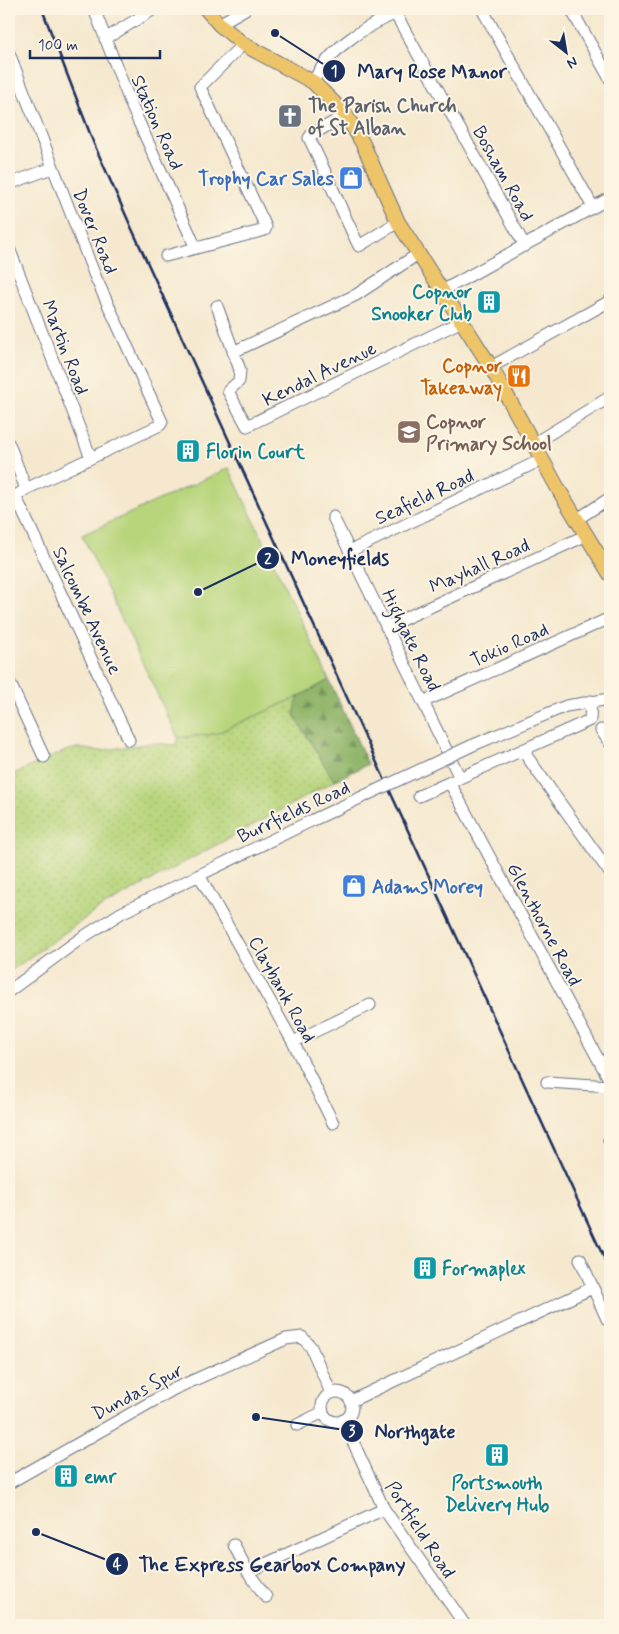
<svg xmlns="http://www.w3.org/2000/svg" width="619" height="1634" font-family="Mynerve,sans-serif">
<defs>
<pattern id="forest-firs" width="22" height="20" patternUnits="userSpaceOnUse" patternTransform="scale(1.25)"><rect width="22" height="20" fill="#92b66c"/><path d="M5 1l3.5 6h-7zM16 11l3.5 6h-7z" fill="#76945c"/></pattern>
<pattern id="garden-dots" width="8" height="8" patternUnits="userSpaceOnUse" patternTransform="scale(1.25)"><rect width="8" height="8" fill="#b8d57c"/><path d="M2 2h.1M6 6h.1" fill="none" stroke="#9eb76e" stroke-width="1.8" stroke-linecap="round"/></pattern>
</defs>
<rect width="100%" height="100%" fill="#fcf5e5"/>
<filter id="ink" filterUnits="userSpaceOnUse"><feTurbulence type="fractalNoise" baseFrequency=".02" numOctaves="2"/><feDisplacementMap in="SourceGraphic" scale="10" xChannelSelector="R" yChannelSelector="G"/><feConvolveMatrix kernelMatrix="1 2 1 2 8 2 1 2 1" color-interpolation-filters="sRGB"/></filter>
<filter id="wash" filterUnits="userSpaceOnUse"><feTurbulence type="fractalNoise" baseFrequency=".0096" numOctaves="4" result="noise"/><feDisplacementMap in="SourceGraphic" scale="20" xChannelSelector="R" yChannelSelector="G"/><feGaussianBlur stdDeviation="1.12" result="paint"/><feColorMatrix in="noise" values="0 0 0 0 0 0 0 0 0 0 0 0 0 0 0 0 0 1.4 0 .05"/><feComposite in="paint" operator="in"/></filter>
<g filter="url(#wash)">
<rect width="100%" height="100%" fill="#f5e8ce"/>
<!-- green -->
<path fill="#b8d57c" stroke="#6a826d" d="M229 468 329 680 298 697 215 734 178 738 82 535Z"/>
<!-- forest -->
<path fill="url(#forest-firs)" stroke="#567265" d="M329 680 368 764 334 781 294 715 298 697Z"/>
<!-- garden -->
<path fill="url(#garden-dots)" stroke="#6a826d" d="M298 697 294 715 334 781 97 910 9 972V776L65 751 78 748 97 751 153 743 175 745 178 738 215 734Z"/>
</g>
<g filter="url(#ink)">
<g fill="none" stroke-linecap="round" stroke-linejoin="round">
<defs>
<path id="minor" d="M94 9 132 107 196 248
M482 9 593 207
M571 9 610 79
M395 13 525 246
M219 24 245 9
M105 39 154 9
M9 53 95 276 162 422 160 425 26 489 9 501
M313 82C333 43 366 27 404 9
M346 115 311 135 309 138C327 174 341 210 359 246L398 222
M9 184 52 168
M9 248 91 458
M166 256 265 230 266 227 200 87 243 44
M442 291 610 198
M217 306 240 370 239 381 228 391 247 426 462 321
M233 352 356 295 418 254
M491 367 610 301
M9 444 26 489
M533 444 610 397
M15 495 129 740
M333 517 460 778
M576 520 610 498
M350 551 541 460
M386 627 587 535
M9 681 44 757
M423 702 610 618
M601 730 610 743
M471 746 566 706 610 699
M523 751 610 873
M450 783 610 1081
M419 796 590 720 591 701
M199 875 293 1042 333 1123
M9 991 80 939 121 913 313 820
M293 1042 370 1005
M547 1082 610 1086
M609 1140 610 1142
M580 1259 607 1319
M322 1407a15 15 0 1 1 30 0a15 15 0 1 1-30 0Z
M351 1401 592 1288
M343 1420 384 1509 465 1625
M297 1425 323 1412
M9 1483 174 1389 286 1339 302 1337 311 1347 331 1393
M234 1545 248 1572 266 1597
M248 1572 384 1509"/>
<path id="major" d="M206 9 219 24 243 44 313 82 346 115 363 144 398 222 491 367 560 492 610 574"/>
</defs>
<!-- minor casing -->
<use href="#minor" stroke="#677085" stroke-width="13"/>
<!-- major casing -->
<use href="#major" stroke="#677085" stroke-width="16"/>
<!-- minor -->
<use href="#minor" stroke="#fff" stroke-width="11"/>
<!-- major -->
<use href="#major" stroke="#eec469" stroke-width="14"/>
<!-- rail -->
<path stroke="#1b2f5e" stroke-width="2.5" d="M42 9 94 144 132 229 610 1271"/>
<defs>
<path id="minor-bridge" d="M313 820 471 746"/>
</defs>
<!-- minor-bridge casing -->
<use href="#minor-bridge" stroke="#677085" stroke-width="13" stroke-linecap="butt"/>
<!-- minor-bridge -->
<use href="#minor-bridge" stroke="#fff" stroke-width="11"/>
</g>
</g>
<!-- icons -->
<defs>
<symbol id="church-square" viewBox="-11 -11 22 22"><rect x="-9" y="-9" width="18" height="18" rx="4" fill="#6b7280" stroke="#fcf5e5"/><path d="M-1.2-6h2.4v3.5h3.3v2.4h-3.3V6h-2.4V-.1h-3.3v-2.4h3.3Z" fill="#fff"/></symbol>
<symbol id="shop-square" viewBox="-11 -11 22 22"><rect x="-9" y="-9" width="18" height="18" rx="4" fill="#3f7fe0" stroke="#fcf5e5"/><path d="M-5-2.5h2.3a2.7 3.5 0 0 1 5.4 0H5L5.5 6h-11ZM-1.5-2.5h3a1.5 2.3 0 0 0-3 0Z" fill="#fff"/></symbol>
<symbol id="building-square" viewBox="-11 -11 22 22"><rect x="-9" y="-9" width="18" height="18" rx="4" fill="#0f9aa8" stroke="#fcf5e5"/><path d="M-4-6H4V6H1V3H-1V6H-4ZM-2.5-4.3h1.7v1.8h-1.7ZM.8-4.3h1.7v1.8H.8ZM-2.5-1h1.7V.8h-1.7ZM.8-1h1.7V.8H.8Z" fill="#fff"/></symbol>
<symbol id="restaurant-square" viewBox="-11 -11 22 22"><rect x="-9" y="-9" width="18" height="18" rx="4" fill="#e8710a" stroke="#fcf5e5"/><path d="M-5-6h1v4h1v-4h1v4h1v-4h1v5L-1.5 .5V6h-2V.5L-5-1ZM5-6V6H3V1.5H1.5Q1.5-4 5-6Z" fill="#fff"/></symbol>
<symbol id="school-square" viewBox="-11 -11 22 22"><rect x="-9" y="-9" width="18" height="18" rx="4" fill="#8d6e63" stroke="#fcf5e5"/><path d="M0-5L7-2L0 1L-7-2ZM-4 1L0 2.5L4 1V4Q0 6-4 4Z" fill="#fff"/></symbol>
</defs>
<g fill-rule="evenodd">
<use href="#church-square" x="276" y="102" width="28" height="28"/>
<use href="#shop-square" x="337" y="164" width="28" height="28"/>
<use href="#building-square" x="475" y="288" width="28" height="28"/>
<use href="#restaurant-square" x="505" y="362" width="28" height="28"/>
<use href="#school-square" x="395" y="418" width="28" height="28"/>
<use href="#building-square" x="174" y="437" width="28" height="28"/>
<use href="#shop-square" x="340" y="872" width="28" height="28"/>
<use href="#building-square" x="411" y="1254" width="28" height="28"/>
<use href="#building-square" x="483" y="1441" width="28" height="28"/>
<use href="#building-square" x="52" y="1462" width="28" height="28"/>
</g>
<g text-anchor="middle" stroke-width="4" stroke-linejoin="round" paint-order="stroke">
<!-- worship labels -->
<g font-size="19" font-weight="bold" fill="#5b616d" stroke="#fcf5e5" text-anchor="start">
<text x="308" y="112">The Parish Church<tspan x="308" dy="22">of St Alban</tspan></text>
</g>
<!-- street labels -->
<g font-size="19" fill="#1b2f5e" stroke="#fcf5e5">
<text transform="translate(158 122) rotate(66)" y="7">Station Road</text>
<text transform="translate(504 173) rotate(61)" y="7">Bosham Road</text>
<text transform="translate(96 231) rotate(68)" y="7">Dover Road</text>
<text transform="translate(66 347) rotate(69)" y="7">Martin Road</text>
<text transform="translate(319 373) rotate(-26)" y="7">Kendal Avenue</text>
<text transform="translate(424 496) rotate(-25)" y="7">Seafield Road</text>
<text transform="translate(479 565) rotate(-24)" y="7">Mayhall Road</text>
<text transform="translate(88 610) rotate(65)" y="7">Salcombe Avenue</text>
<text transform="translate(412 640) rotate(64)" y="7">Highgate Road</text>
<text transform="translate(509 644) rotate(-24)" y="7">Tokio Road</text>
<text transform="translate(293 811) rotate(-25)" y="7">Burrfields Road</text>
<text transform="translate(545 924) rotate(62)" y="7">Glenthorne Road</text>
<text transform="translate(283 989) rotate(61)" y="7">Claybank Road</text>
<text transform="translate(137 1391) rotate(-28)" y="7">Dundas Spur</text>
<text transform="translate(421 1529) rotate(57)" y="7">Portfield Road</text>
</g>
<!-- shop labels -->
<g font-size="19" font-weight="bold" fill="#366cbe" stroke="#fcf5e5" text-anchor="end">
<text x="334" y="185">Trophy Car Sales</text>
<text x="372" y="893" text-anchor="start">Adams Morey</text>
</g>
<!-- culture labels -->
<g font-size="19" font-weight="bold" fill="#0d838f" stroke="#fcf5e5" text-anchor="start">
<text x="472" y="298" text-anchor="end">Copnor<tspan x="472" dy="22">Snooker Club</tspan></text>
<text x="206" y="458">Florin Court</text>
<text x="442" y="1275">Formaplex</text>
<text x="84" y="1483">emr</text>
<text x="497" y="1489" text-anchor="middle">Portsmouth<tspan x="497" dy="22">Delivery Hub</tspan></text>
</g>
<!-- food labels -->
<g font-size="19" font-weight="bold" fill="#c56008" stroke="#fcf5e5" text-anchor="end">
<text x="502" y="372">Copnor<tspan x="502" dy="22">Takeaway</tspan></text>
</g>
<!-- education labels -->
<g font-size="19" font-weight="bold" fill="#785e54" stroke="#fcf5e5" text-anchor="start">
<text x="426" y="428">Copnor<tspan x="426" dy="22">Primary School</tspan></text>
</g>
</g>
<!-- callouts -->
<path fill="none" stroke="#1b2f5e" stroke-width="2" d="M275 33L334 71M198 592L268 558M256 1417L352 1431M36 1532L117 1564"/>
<g fill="#1b2f5e" stroke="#fcf5e5" stroke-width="2">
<circle cx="275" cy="33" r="5"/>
<circle cx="198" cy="592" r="5"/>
<circle cx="256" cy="1417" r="5"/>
<circle cx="36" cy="1532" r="5"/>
<circle cx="334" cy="71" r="12"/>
<circle cx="268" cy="558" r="12"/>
<circle cx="352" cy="1431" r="12"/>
<circle cx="117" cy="1564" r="12"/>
</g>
<g font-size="15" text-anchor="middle" font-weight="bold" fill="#fff">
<text x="334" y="76">1</text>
<text x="268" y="564">2</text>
<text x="352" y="1436">3</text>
<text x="117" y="1569">4</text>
</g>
<g font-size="20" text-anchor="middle" font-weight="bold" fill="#1b2f5e" stroke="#fcf5e5" stroke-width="4" stroke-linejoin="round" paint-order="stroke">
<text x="432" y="78">Mary Rose Manor</text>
<text x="340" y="565">Moneyfields</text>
<text x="415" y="1438">Northgate</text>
<text x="272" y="1571">The Express Gearbox Company</text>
</g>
<!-- margin -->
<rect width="619" height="1634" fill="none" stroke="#fcf5e5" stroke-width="30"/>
<!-- north arrow -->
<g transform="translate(566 52) rotate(149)" stroke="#fcf5e5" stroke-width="4" paint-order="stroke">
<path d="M0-4L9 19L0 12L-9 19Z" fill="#1b2f5e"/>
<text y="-8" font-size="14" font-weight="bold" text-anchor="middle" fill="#1b2f5e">N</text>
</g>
<!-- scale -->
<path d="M30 50v8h130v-8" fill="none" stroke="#1b2f5e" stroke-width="2.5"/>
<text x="38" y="50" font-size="15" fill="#1b2f5e" stroke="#fcf5e5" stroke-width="4" paint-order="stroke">100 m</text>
</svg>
